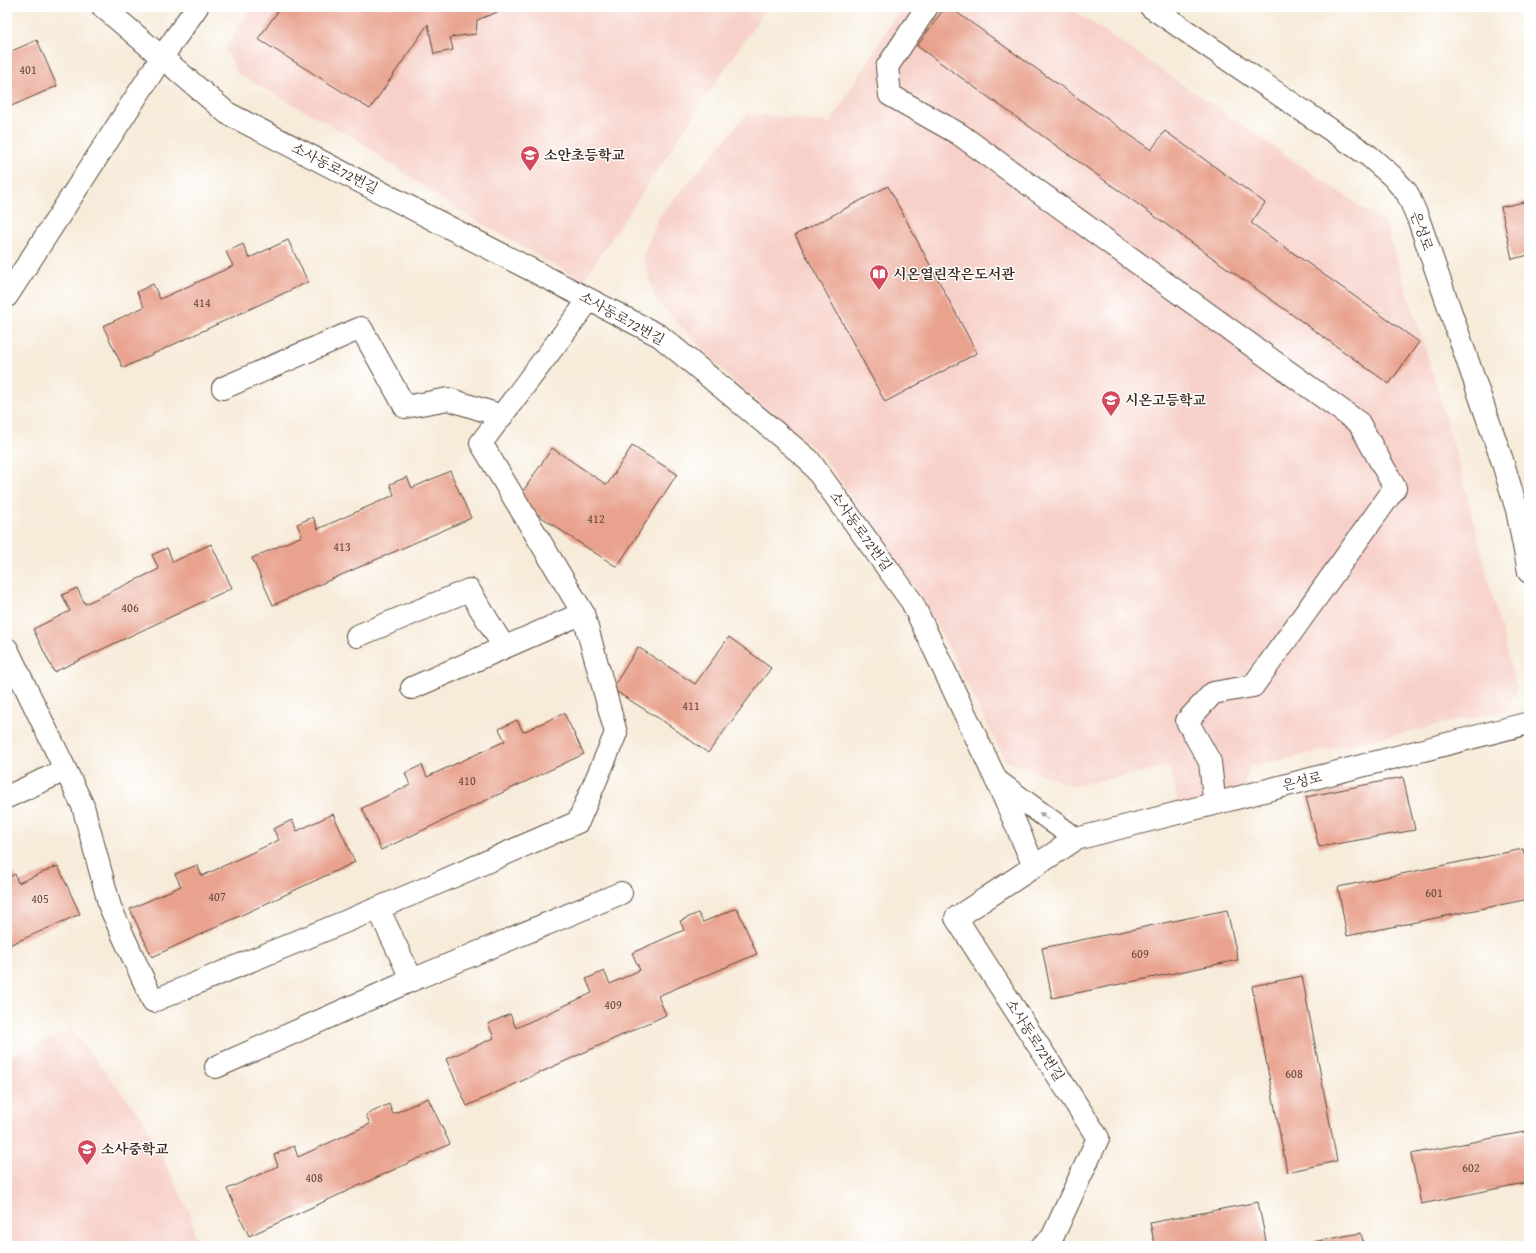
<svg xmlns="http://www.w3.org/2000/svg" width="1536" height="1253" font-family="'Gentium Book Plus','Noto Serif KR',serif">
<rect width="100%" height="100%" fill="#fff"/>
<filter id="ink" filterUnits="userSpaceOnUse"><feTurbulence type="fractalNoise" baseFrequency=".025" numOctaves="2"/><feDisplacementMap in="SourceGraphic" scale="8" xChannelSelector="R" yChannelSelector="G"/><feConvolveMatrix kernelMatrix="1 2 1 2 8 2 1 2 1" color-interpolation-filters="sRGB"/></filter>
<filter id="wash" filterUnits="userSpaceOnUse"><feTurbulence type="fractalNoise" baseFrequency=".012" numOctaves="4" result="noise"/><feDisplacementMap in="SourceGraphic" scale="16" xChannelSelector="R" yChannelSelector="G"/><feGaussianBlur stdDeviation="0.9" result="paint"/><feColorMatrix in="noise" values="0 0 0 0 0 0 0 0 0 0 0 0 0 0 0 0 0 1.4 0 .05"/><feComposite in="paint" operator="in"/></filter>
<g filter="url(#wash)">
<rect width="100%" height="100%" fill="#f7ebd9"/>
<!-- built -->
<path fill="#f7d1c9" d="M252 7H767L583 281 451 206 356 139 238 74 225 49Z
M901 7H1069L1385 223 1423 341 1457 457 1517 690 1506 710 1249 767 1243 792 1178 805 1170 766 1073 786 1006 761 921 595 821 454 733 381 656 300 643 257 658 218 748 113 830 123Z
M71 1030 143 1119 190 1213 197 1246H7V1057Z"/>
<g id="blocks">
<!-- building -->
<path fill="#e9a28e" d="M151 7H165L163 9 154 10Z
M281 7H510L477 20 476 34 450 37 453 50 434 54 428 24 370 109 258 39Z
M945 7H949L1151 150 1165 131 1265 203 1251 223 1419 342 1389 384 917 46Z
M37 40 57 86 7 108V53Z
M888 186 977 353 885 402 795 235Z
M1529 201V255L1512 259 1501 207Z
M288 240 308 282 123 368 103 326 144 307 137 292 153 284 160 299 233 266 226 252 243 244 249 258Z
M632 446 677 474 617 567 572 538 517 500 552 448 607 485Z
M450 471 471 518 273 605 252 558 302 536 297 524 313 517 318 529 394 495 390 484 407 477 412 488Z
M211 544 232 588 54 672 33 629 70 611 62 595 77 588 85 604 159 569 152 555 167 548 173 562Z
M729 637 771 668 708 753 666 723 612 689 638 647 695 684Z
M564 713 584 754 381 850 362 808 410 785 405 773 422 765 427 777 505 741 499 729 517 720 523 732Z
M1403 777 1415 830 1319 847 1306 797Z
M333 814 355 862 152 957 130 909 181 886 175 874 197 865 202 876 279 840 273 829 292 820 297 831Z
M1523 849 1529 878V899L1347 936 1338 887Z
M58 866 80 914 7 946V878L15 874 18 883Z
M737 908 757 954 658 996 666 1015 467 1106 446 1059 494 1038 488 1024 510 1014 516 1028 592 993 586 979 604 971 610 984 640 970 632 953 684 930 680 921 698 913 703 922Z
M1227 910 1238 960 1052 998 1042 948Z
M1302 976 1337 1161 1287 1172 1252 986Z
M428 1098 450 1144 249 1236 227 1189 278 1166 274 1155 294 1146 298 1157 370 1124 366 1115 389 1104 393 1114Z
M1529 1131V1182L1421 1204 1411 1154Z
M1258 1202 1267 1246H1155L1150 1223Z
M1361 1233 1364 1246H1313L1312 1242Z"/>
</g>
</g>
<g filter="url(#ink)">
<use href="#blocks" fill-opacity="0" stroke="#57473a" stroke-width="1"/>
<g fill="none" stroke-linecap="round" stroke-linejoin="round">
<defs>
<path id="minor" d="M103 7 227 113 660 336 809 460 912 602 1000 788 1034 866
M927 7 887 67 890 95 959 134 1359 423 1395 488 1253 686 1213 693 1187 721 1210 762 1214 798 1218 803
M1151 7 1369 156 1392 176 1407 193 1418 218 1502 460 1517 510 1529 572
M7 296 162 57 197 7
M223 388 361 328 405 407 448 399 502 416
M357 636 469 590 504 647
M7 649 83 806 110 907 153 1001 422 890 578 822 616 733 583 613 481 443 589 300
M412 688 583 613
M996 780 1076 839
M7 797 65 770
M378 908 412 980 621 893
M216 1067 412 980
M1042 1246 1052 1238 1098 1138 956 918 1076 839 1529 723"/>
</defs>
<!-- minor casing -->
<use href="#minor" stroke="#57473a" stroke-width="24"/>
<!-- minor -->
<use href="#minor" stroke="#fff" stroke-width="22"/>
</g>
<!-- one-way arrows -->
<defs><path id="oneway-solid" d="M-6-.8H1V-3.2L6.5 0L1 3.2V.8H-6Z"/></defs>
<use fill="#a79f9a" href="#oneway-solid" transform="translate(1044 816) rotate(-143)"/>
</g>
<!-- icons -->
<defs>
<symbol id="school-pin" viewBox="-11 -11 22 30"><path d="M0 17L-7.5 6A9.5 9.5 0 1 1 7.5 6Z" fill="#d1495b" stroke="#fff"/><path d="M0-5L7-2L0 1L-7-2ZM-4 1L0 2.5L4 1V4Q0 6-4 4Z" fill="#fff"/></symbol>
<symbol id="library-pin" viewBox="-11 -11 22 30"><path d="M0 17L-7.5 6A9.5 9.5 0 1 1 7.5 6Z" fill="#d1495b" stroke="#fff"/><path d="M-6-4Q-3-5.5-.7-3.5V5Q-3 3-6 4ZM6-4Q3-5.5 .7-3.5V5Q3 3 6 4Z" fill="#fff"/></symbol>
</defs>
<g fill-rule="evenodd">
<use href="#school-pin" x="519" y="144" width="22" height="30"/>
<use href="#library-pin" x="868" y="263" width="22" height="30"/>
<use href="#school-pin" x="1100" y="389" width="22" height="30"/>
<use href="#school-pin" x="76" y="1138" width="22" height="30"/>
</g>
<g text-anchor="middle" stroke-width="3" stroke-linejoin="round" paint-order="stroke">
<!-- number labels -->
<g font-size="12" fill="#66483a">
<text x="28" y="74">401</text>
<text x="202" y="307">414</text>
<text x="596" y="523">412</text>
<text x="342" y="551">413</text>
<text x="130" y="612">406</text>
<text x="691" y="710">411</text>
<text x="467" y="785">410</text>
<text x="1434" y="897">601</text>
<text x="217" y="901">407</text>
<text x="40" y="903">405</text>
<text x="1140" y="958">609</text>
<text x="613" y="1009">409</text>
<text x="1294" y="1078">608</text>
<text x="1471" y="1172">602</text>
<text x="314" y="1182">408</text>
</g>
<!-- poi labels -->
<g font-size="14" font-weight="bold" fill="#3b2a1e" stroke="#fff" text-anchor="start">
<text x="544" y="160">소안초등학교</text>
<text x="893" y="279">시온열린작은도서관</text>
<text x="1125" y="405">시온고등학교</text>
<text x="101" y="1154">소사중학교</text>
</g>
<!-- street labels -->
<g font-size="14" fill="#3b2a1e" stroke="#fff">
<text transform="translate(335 168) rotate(27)" y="5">소사동로72번길</text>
<text transform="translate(1422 231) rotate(70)" y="5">은성로</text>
<text transform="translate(622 318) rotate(29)" y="5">소사동로72번길</text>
<text transform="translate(861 531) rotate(54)" y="5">소사동로72번길</text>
<text transform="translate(1302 781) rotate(-14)" y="5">은성로</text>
<text transform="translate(1035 1040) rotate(57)" y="5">소사동로72번길</text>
</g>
</g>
<!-- margin -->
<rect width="1536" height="1253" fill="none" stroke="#fff" stroke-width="24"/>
</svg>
